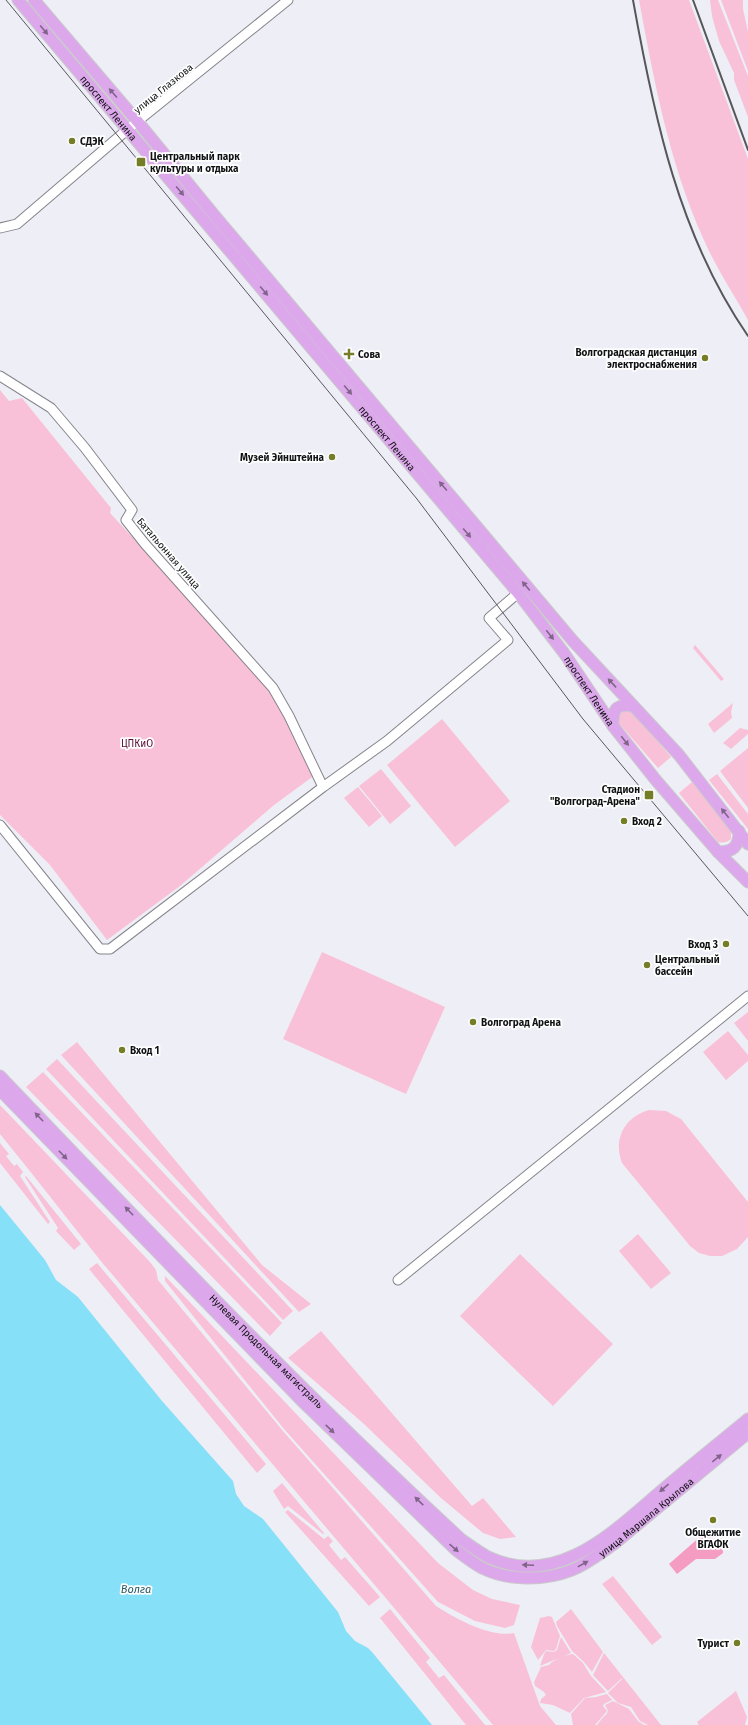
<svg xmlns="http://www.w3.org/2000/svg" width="748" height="1725" font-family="'Fira Sans',sans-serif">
<rect width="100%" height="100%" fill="#eeeef6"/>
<!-- green -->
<path fill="#f9c1d8" d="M639 0H689L748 159V320C733 293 715 266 703 238 669 162 654 81 639 0Z
M710 0H718L748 76V117L734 80V73L719 41 712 16Z
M721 0H743V9L748 32V71Z
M0 390 9 401 22 398 111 508 110 513 270 686 315 775 274 805 180 886 107 940 50 865 0 815Z
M695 645 724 679 721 681 693 648Z
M733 703 731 712 732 718 714 733 708 724Z
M623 711H632L671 757 658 768 617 721 618 716Z
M442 719 510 801 455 847 387 765Z
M740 728 748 730V734L731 749 723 743Z
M748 748V808L720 771Z
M381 769 411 806 390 824 359 786Z
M717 774 748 814V829L709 780Z
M692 782 731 829V839C726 843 724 843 718 842L679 793Z
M358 787 382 816 369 827 344 798Z
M322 952 445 1007 406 1094 283 1039Z
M748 1012V1041L734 1023Z
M728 1031 748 1055V1061L726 1080 703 1052Z
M77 1042 262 1265 311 1304 299 1312 61 1055Z
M57 1059 293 1311 283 1320 46 1069Z
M43 1072 282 1323 270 1336 26 1087Z
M0 1105 150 1262 156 1270 158 1280 283 1431 436 1606C456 1619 491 1638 514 1633L540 1706 556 1725H493L100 1260 29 1170 0 1134Z
M649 1110 666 1111 681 1119 748 1202V1237L737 1249 722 1256H710L699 1253 690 1246 622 1163C613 1140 624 1117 649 1110Z
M0 1143 9 1154 6 1156 14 1166 17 1164 23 1172 20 1176 50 1222 48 1224 0 1163Z
M26 1176 81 1244 74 1250 56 1231 58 1228 25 1177Z
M638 1234 671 1273 651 1289 619 1251Z
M520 1254 613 1344 553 1406 460 1316Z
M97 1263 266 1464 257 1473 89 1269Z
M165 1276 438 1563 473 1590 492 1599 520 1605 514 1625 505 1628 475 1621 438 1602 284 1429 165 1281Z
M321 1331 472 1506 483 1498 516 1537 500 1539 483 1533 441 1498 364 1424 288 1358Z
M282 1483 324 1533H325L323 1534 288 1506 284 1509 273 1491Z
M288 1510 324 1539 328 1536 333 1541 329 1545 341 1560 345 1557 380 1597 369 1606 285 1512Z
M613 1576 662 1637 652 1645 602 1584Z
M390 1609 430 1658 426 1662 439 1678 444 1675 485 1725H466L380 1618Z
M571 1609 603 1652 592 1672 584 1662 572 1651 557 1626 556 1622Z
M549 1616 552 1617 560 1636 556 1649 554 1651 546 1650 538 1660 531 1647 540 1618Z
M561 1637 571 1653 540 1666 544 1654 546 1651 554 1652 557 1650Z
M604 1653 661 1725H648L640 1721 631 1707 618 1703 608 1693 622 1679V1678L608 1691 593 1675Z
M573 1654 583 1663 591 1676 606 1692 584 1698 570 1713 553 1705 540 1703 541 1699 546 1695 544 1692 535 1686 534 1682 541 1667 549 1665C554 1659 565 1655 573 1654Z
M736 1691 747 1717 745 1725H699L697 1722Z
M607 1694 612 1700 604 1704 603 1706 607 1711 595 1725H573L571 1714 585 1698 596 1697Z
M613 1701 629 1709 638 1721 644 1725H597L604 1716 606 1715 608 1711 605 1705Z"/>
<!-- forest -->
<path fill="#f59cc2" d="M707 1533 723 1551V1553L715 1559H696L677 1574 669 1564 702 1535Z"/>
<!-- water -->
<path fill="#86e0f7" d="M0 1205 45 1260 56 1280 78 1297 162 1401 233 1481 236 1494 244 1506 263 1519 338 1612 346 1631 355 1641 368 1648 372 1652 432 1725H0Z"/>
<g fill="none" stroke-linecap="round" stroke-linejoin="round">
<defs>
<path id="minor" d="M0 228 17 224 128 129 288 0
M0 376 51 408 85 448 132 510 126 520 145 544 273 688 289 716 323 787
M0 825 100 949H110L323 787 387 741 508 640 489 618 518 593
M398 1280 748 996"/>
<g id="major">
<path id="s1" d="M18 0 518 593 564 653 613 726 655 779 718 852 748 882"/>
<path d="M34 0 138 122 215 216 573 641 679 755 748 844"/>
<path d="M613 726C613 709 615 704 633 706"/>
<path d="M718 852C733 852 739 847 739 831"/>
<path id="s2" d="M0 1076C151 1234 301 1392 462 1540 471 1546 479 1552 488 1557 557 1589 613 1532 661 1491 690 1466 719 1443 748 1419"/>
<path id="s3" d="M0 1090 301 1400 456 1550C464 1556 473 1563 482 1568 508 1581 545 1581 572 1570 587 1564 601 1553 614 1544L748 1433"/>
</g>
</defs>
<!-- minor casing -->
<use href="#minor" stroke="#84848b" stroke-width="11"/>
<!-- major casing -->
<use href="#major" stroke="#cacbcb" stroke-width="13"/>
<!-- minor -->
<use href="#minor" stroke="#fff" stroke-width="9"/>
<!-- major -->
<use href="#major" stroke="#dca8eb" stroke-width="11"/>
<!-- tram -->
<path stroke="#57575b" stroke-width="1" d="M6 0 417 499 583 719 748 916"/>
<!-- rail -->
<path stroke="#57575b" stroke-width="2" d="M633 0C654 117 679 236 748 336
M693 0 748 150"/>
</g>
<!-- one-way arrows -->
<defs><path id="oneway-solid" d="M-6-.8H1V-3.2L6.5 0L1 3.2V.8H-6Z"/></defs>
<g fill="#80648a">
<use href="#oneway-solid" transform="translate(44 30) rotate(50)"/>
<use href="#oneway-solid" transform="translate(113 93) rotate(-131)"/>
<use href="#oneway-solid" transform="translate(180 191) rotate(50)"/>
<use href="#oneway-solid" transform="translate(264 291) rotate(50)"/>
<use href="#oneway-solid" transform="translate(348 390) rotate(50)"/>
<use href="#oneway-solid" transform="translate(443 486) rotate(-130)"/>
<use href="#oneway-solid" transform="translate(467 533) rotate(50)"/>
<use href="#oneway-solid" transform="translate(526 586) rotate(-130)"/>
<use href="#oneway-solid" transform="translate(550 635) rotate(52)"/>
<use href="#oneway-solid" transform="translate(612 683) rotate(-133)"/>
<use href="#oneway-solid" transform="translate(625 741) rotate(51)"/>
<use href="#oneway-solid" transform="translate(725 813) rotate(-128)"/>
<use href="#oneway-solid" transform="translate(39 1117) rotate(-134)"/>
<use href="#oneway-solid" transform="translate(63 1155) rotate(46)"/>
<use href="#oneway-solid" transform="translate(129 1211) rotate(-134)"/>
<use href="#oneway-solid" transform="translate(330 1429) rotate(44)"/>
<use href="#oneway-solid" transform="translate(717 1458) rotate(-39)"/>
<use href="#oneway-solid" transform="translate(664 1488) rotate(139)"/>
<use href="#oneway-solid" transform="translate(419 1501) rotate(-136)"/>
<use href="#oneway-solid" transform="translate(454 1548) rotate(41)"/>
<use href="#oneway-solid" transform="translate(583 1564) rotate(-29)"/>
<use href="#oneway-solid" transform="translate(528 1565) rotate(-178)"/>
</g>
<!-- markers -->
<g fill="#757d27" stroke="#fff" stroke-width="1.5">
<circle cx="72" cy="141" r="4"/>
<rect x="136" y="157" width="10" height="10" rx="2"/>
<path d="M347 348h4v4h4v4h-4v4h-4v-4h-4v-4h4z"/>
<circle cx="705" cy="358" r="4"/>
<circle cx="332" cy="457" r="4"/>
<rect x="644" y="790" width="10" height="10" rx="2"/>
<circle cx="624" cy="821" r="4"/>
<circle cx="726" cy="944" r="4"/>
<circle cx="647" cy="965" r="4"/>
<circle cx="473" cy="1022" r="4"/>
<circle cx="122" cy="1050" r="4"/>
<circle cx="713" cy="1520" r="4"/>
<circle cx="737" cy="1643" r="4"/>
</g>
<g text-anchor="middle" stroke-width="3.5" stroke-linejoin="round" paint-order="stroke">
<!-- street labels -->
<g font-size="10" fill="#101113" stroke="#fff">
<text transform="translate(163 88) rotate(-39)" y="4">улица Глазкова</text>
<text dy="4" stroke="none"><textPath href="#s1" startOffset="141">проспект Ленина</textPath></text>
<text dy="4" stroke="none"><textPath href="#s1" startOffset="573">проспект Ленина</textPath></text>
<text transform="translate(169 553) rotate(49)" y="4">Батальонная улица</text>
<text dy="4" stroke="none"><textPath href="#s1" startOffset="897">проспект Ленина</textPath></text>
<text dy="4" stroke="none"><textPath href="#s2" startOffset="383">Нулевая Продольная магистраль</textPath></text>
<text dy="4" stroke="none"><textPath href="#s3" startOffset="863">улица Маршала Крылова</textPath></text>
</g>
<!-- poi labels -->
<g font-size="10" font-weight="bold" fill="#101113" stroke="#fff" text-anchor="start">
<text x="80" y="145">СДЭК</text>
<text x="150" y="160">Центральный парк<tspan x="150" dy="12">культуры и отдыха</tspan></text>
<text x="697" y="356" text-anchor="end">Волгоградская дистанция<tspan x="697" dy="12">электроснабжения</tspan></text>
<text x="358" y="358">Сова</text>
<text x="324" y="461" text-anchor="end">Музей Эйнштейна</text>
<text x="640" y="793" text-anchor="end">Стадион<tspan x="640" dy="12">"Волгоград-Арена"</tspan></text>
<text x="632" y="825">Вход 2</text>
<text x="718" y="948" text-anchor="end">Вход 3</text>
<text x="655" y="963">Центральный<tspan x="655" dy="12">бассейн</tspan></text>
<text x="481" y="1026">Волгоград Арена</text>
<text x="130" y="1054">Вход 1</text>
<text x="713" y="1536" text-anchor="middle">Общежитие<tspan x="713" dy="12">ВГАФК</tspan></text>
<text x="729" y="1647" text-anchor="end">Турист</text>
</g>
<!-- park labels -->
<g font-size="10" fill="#5b0d38" stroke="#fff">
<text x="137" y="747">ЦПКиО</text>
</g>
<!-- water labels -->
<g font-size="11" font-style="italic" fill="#255965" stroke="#fff">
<text x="136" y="1593">Волга</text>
</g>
</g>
</svg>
